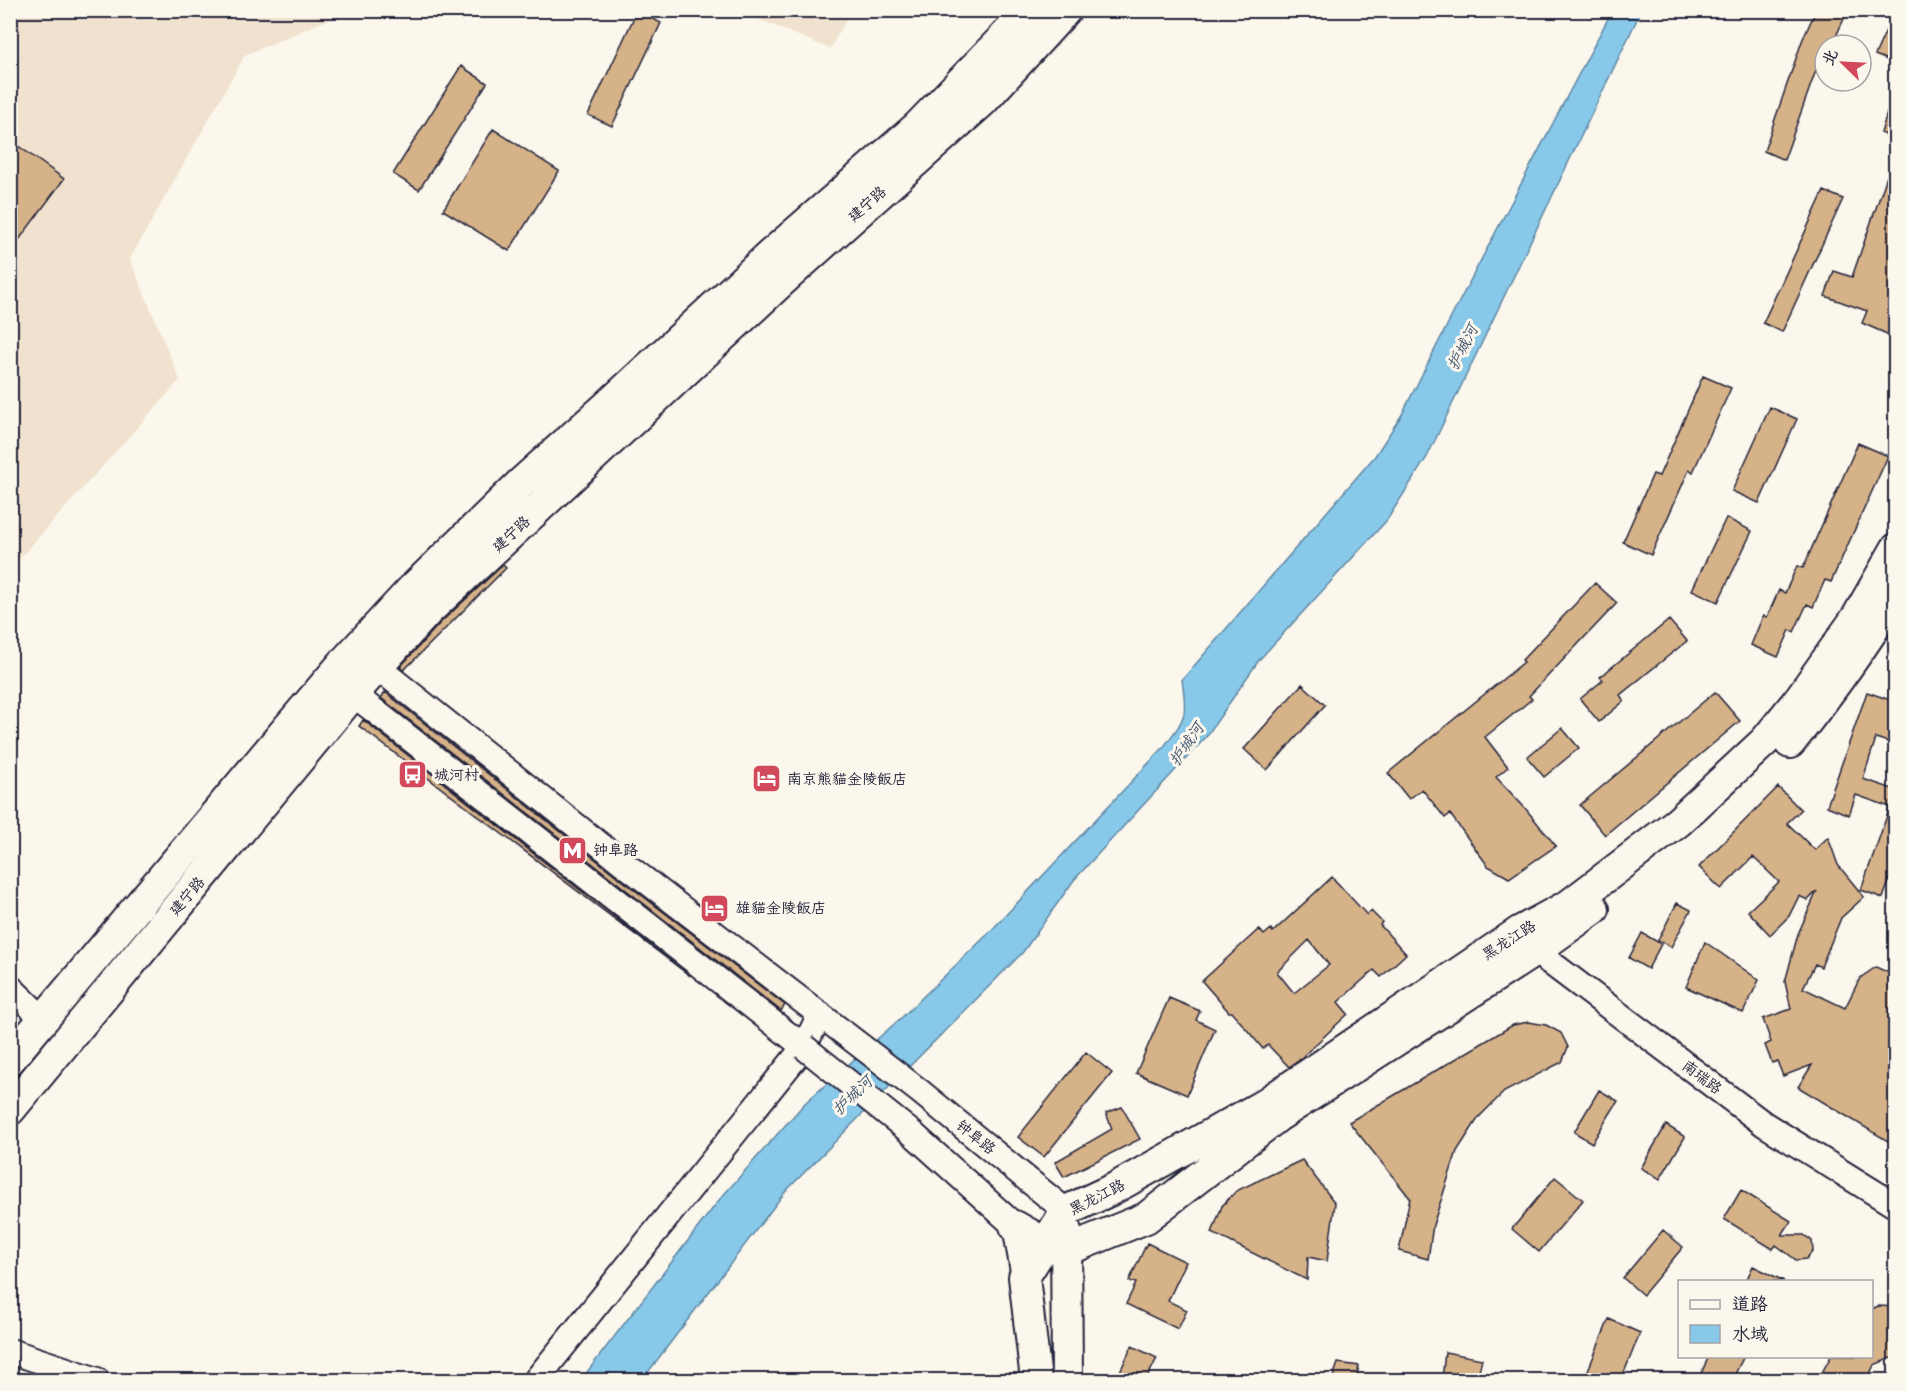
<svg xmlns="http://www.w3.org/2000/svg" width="1906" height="1391" font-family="Pangolin,'LXGW WenKai TC',sans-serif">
<rect width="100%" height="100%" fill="#fbf7ec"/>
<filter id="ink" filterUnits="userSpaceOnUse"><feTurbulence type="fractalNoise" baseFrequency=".0167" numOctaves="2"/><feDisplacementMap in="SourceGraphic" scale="12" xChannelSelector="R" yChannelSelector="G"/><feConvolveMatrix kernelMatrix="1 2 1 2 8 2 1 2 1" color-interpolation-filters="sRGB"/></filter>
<g filter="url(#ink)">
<!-- built -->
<path fill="#f0e2ce" d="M11 11H348L245 55 130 259 180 380 11 568Z
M741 11 851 10V11L830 49 741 12Z"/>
<!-- water -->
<path fill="#88c9e9" stroke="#5f86a3" stroke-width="1.5" d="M1612 11H1641L1427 457 1387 520 1259 660 1206 737 1074 880 1023 952 785 1192 642 1380H581L720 1199 805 1103 901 1018 987 935 1163 748C1185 718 1188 718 1182 680L1375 456 1401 416 1460 300Z"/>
<!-- building -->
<path fill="#d6b288" stroke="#22223b" stroke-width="1.5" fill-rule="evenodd" d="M1816 10H1848L1832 45H1825L1784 160 1764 151 1802 41Z
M1895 10 1896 49 1890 61 1875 55Z
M637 11 661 23 612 126 588 115Z
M461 66 487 83 419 190 393 174Z
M1892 96H1896V139L1881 133Z
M493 129 559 171 509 251 443 210Z
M17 145 64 179 10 252V153Z
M1893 159H1896V338L1862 323 1867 311 1825 296 1834 271 1852 277Z
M1824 191 1843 199 1782 332 1763 323Z
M1703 376 1731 388 1693 472 1689 470 1651 555 1623 542 1653 474 1659 476Z
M1770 407 1797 419 1759 503 1732 491Z
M1858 443 1888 456 1831 582 1825 580 1813 607 1807 604 1794 632 1790 630 1778 657 1751 645 1763 616 1767 617 1779 590 1785 593 1797 566 1803 568Z
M1726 518 1752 531 1718 602 1692 590Z
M503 565 506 568 404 670 400 667 441 622Z
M1595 583 1617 603 1529 696 1532 699 1485 737 1508 767 1496 777 1525 808 1556 846 1509 878 1488 866 1450 814 1445 818 1422 789 1409 799 1388 773 1524 662 1522 660Z
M1669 620 1687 641 1620 695 1624 701 1599 722 1580 699 1603 680 1600 677Z
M1302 684 1325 705 1267 770 1244 749Z
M385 692 614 874 785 1005 781 1011 381 698Z
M1715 692 1740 721 1605 835 1580 805Z
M1867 692 1896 702V732L1891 743 1876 738 1863 779 1896 790V862L1883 898 1861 890 1890 807 1856 795 1849 815 1827 806Z
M363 720 690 976 359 726Z
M1562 728 1579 748 1544 777 1527 757Z
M1778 787 1801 810 1787 823 1815 850 1828 837 1838 865 1864 897 1841 918 1821 967 1815 964 1803 988 1845 1008 1860 978 1876 967 1896 976V1146L1798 1087 1812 1065 1783 1076 1777 1061 1772 1063 1765 1045 1771 1042 1763 1019 1791 1009 1785 982 1798 934 1817 891 1808 900 1799 896 1789 916 1770 935 1748 911 1779 882 1753 857 1721 889 1699 867Z
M1332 877 1367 915 1371 911 1382 922 1380 925 1406 954 1381 977 1374 970 1338 1002 1348 1014 1299 1060 1289 1067 1268 1045 1263 1049 1232 1012H1229L1202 981 1259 929 1264 935 1271 929 1273 932ZM1309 940 1329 965 1294 993 1277 972Z
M1677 903 1691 910 1671 947 1658 940Z
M1642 933 1661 944 1648 969 1629 958Z
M1705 942 1759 980 1743 1013 1686 987Z
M1169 998 1200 1011 1196 1020 1215 1029 1187 1095 1136 1073Z
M1528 1022 1546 1025 1561 1033 1568 1047 1562 1062 1504 1092 1479 1117 1457 1151 1433 1225 1428 1259 1399 1251 1410 1198 1349 1122 1513 1025Z
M1086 1052 1112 1073 1044 1157 1018 1137Z
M1599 1090 1618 1101 1592 1143 1574 1132Z
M1122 1107 1140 1139 1064 1177 1055 1162 1112 1129 1106 1113Z
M1666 1125 1685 1137 1660 1179 1641 1168Z
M1302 1160 1335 1203 1327 1261 1308 1257 1307 1280 1212 1233 1222 1206 1236 1191Z
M1555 1177 1583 1200 1539 1252 1512 1229Z
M1741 1190 1791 1221 1782 1235H1804L1812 1241 1813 1251 1806 1259 1796 1260 1776 1245 1773 1249 1724 1219Z
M1663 1230 1683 1247 1643 1295 1623 1278Z
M1147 1243 1186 1262 1168 1301 1187 1310 1178 1329 1126 1304 1136 1283 1129 1281Z
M1753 1266 1784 1281H1746Z
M1878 1306 1896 1307V1356L1874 1365 1867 1380H1818L1831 1356H1872V1309Z
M1609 1319 1640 1333 1621 1380H1584Z
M1132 1346 1157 1358 1146 1380H1116Z
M1445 1352 1482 1359 1477 1380H1442Z
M1709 1356H1744L1732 1380H1698Z
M1338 1363 1359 1366 1356 1380H1332Z"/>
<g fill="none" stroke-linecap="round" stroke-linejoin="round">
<defs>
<path id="minor" d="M1525 939 1535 951 1764 1124 1896 1206
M10 987 43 1019
M804 1047 353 694 344 662 377 667 623 863 918 1090 1066 1211
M913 1134 1015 1226 1024 1277
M10 1351 97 1380
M536 1380 804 1047 820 1014"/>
<path id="major" d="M1790 743C1828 695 1864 646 1896 594
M10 1059 286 730 344 662 411 590 521 483 607 406 771 254 918 126 1030 10
M10 1110 353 694 429 610 782 281 983 101 1066 10
M1015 1226 1045 1243 1067 1250 1146 1218 1277 1117 1535 951 1594 909
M1066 1231 1067 1380
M1036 1380 1024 1277 1066 1211 1113 1189 1263 1105 1519 932 1569 905 1678 822 1765 741 1799 699 1857 617 1896 549"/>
</defs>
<!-- minor casing -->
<use href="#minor" stroke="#22223b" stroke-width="28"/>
<!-- major casing -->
<use href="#major" stroke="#22223b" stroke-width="34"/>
<!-- minor -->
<use href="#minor" stroke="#fbf7ec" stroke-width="24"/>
<!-- major -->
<use href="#major" stroke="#fbf7ec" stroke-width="30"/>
<defs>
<path id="minor-bridge" d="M804 1047 913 1134"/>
</defs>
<!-- minor-bridge casing -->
<use href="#minor-bridge" stroke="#22223b" stroke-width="28" stroke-linecap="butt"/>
<!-- minor-bridge -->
<use href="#minor-bridge" stroke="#fbf7ec" stroke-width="24"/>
</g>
</g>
<!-- icons -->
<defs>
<symbol id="bus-square" viewBox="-11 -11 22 22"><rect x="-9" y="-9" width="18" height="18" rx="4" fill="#d1495b" stroke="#fbf7ec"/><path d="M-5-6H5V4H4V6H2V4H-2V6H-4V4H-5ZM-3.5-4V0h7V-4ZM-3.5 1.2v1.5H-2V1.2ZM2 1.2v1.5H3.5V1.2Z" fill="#fff"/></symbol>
<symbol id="hotel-square" viewBox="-11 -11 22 22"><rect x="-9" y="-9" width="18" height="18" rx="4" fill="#d1495b" stroke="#fbf7ec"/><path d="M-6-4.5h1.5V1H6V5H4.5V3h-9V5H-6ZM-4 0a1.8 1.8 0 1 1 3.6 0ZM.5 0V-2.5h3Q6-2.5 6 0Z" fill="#fff"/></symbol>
<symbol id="metro-square" viewBox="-11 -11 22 22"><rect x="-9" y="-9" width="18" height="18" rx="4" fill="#d1495b" stroke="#fbf7ec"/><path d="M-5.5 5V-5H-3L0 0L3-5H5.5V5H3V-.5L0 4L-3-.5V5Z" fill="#fff"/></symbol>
</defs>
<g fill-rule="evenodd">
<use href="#bus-square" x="396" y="758" width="33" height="33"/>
<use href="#hotel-square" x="750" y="762" width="33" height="33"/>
<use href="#metro-square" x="556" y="834" width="33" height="33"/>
<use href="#hotel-square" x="698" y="892" width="33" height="33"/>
</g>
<g text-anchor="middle" stroke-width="6" stroke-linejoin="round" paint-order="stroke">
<!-- street labels -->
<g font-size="15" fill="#22223b" stroke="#fbf7ec">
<text transform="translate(867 204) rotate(-42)" y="5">建宁路</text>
<text transform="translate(511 534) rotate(-43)" y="5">建宁路</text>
<text transform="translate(187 896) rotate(-50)" y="5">建宁路</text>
<text transform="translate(1509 940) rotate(-32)" y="5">黑龙江路</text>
<text transform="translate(1702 1077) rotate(37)" y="5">南瑞路</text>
<text transform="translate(976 1137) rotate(39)" y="5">钟阜路</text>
<text transform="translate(1097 1197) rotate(-27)" y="5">黑龙江路</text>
</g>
<!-- poi labels -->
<g font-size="15" fill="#22223b" stroke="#fbf7ec" text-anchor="start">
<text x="434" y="780">城河村</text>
<text x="787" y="784">南京熊貓金陵飯店</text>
<text x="593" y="855">钟阜路</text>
<text x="736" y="913">雄貓金陵飯店</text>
</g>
<!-- water labels -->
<g font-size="16" font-style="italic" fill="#41546f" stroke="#fbf7ec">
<text transform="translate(1462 347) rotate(-63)" y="6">护城河</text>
<text transform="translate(1186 744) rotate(-56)" y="6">护城河</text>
<text transform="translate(852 1095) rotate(-44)" y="6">护城河</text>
</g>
</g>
<!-- margin -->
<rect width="1906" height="1391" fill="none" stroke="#fbf7ec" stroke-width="36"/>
<rect x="18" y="18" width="1870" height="1355" fill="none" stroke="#22223b" stroke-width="2" filter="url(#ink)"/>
<!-- legend -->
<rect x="1678" y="1280" width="195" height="78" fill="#fbf7ec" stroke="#a4a2a5" stroke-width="1.5"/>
<rect x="1690" y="1300" width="30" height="9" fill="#fbf7ec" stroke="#a4a2a5" stroke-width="1.5"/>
<text x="1732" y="1310" font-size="18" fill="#22223b">道路</text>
<rect x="1690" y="1325" width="30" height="18" fill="#88c9e9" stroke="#a4a2a5" stroke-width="1.5"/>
<text x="1732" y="1340" font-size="18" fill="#22223b">水域</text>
<!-- north arrow -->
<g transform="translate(1843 63) rotate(294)"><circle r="28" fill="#fbf7ec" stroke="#a4a2a5" stroke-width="1.5"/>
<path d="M0-4.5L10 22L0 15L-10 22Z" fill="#d1495b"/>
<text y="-9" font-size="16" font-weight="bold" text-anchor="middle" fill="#22223b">北</text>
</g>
</svg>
